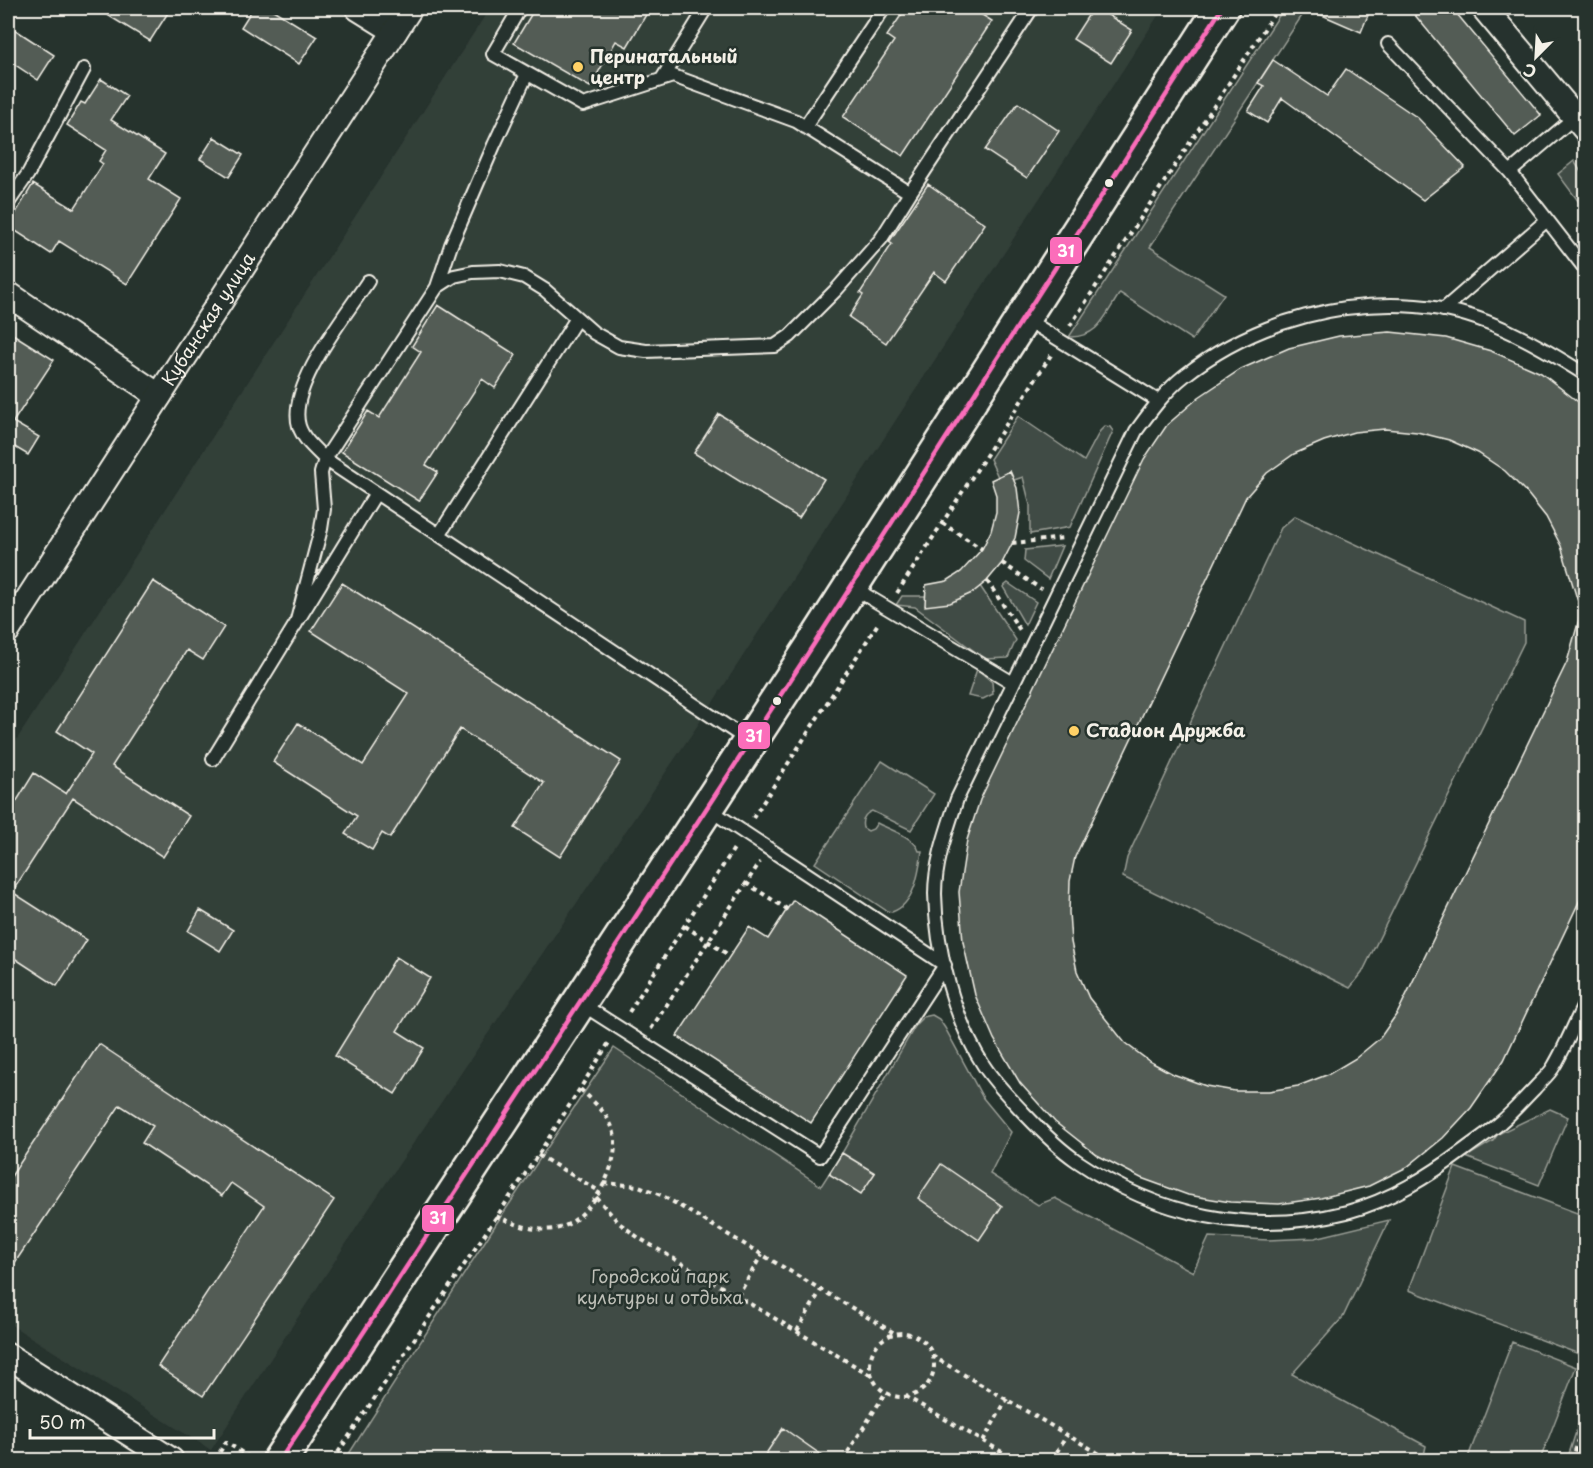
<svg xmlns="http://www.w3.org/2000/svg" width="1593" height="1468" font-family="'Playpen Sans',sans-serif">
<rect width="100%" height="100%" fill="#26332d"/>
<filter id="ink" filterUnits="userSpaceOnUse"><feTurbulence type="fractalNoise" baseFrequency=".0167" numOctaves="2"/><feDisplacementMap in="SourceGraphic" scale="12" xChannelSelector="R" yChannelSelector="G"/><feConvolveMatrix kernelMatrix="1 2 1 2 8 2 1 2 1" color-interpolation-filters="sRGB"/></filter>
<g filter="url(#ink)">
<!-- built -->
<path fill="#333f39" d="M490 8H1163L706 713 372 1204 211 1450 8 1323V753Z"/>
<!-- green -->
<path fill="#414b45" stroke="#9a9e96" stroke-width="1.5" d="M1284 8H1307L1150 247 1224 294 1192 340 1120 293C1105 315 1099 338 1069 337Z
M1574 161 1585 178V210L1558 174Z
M1018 416 1084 461 1100 431 1105 426 1110 427 1113 431 1070 527 1030 534V505L1023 477 1014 480 1010 471 998 477 990 459Z
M1295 516 1524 622V642L1362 973 1350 988 1123 877 1127 858 1281 528Z
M1062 546 1048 579 1024 561 1025 550Z
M1008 583 1036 602 1025 625 1003 587Z
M980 586 1016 640 1008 658 985 659 915 607 896 605 902 596H926Z
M977 669 992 682 993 694 983 699 968 696Z
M882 761 934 794 911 830 872 811C864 814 861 819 863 828L868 831 873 829 877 823C890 830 915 837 919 851H922C919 872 915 904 892 912L887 911 815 863Z
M932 1015 939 1019 945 1028 983 1098 1011 1132 990 1174 1038 1205 1055 1198 1193 1272 1209 1237 1268 1240 1315 1238 1389 1220 1343 1317 1292 1374 1426 1446 1423 1460H345L496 1224 614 1048 821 1186 842 1153 917 1023 923 1017Z
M1550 1109 1568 1117 1539 1185 1466 1157 1493 1141 1498 1134Z
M1455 1167 1585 1216V1337L1579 1354 1409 1290Z
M1512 1342 1576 1367 1540 1460H1467Z
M1585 1404V1460H1567Z"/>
<!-- building -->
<path fill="#525c55" stroke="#f4f1e8" stroke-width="1.5" d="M96 8H171L150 41Z
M253 8H270L317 37 299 64 241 27Z
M535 8H650L627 47 616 41 590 87 514 43Z
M906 8H971L992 21 903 156 843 117 894 41 887 36Z
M1093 8H1097L1132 30 1111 63 1073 39Z
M1306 8H1371L1361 32Z
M1409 8H1452L1541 115 1515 136Z
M8 25 54 55 38 80 8 60Z
M1273 60 1327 96 1346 69 1418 118 1465 167 1423 200 1282 98 1267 123 1248 111 1264 86 1258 83Z
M101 79 127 96 111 120 165 154 149 179 181 199 127 284 59 241 51 254 8 226 33 184 74 209 103 164 99 161 106 150 67 125 81 102 85 104Z
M1018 103 1059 131 1027 178 985 150Z
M214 137 243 155 229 177 200 159Z
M928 184 985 224 946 281 934 272 886 343 849 317 863 295 860 293 892 244 889 242Z
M438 305 516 355 495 388 482 379 426 465 438 472 419 501 342 452 368 411 379 418 421 352 412 346Z
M8 331 54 360 13 422 39 437 28 455 8 443Z
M1390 332 1446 338 1491 351 1541 373 1586 408V611L1581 612 1561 546 1546 517 1527 493 1505 471 1478 453 1449 440 1417 432 1385 429 1354 432 1324 441 1294 454 1267 473 1246 497 1075 857 1070 881 1069 912 1071 942 1077 971 1089 998 1125 1043 1149 1061 1173 1074 1206 1086 1235 1091H1269L1298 1086 1329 1074 1356 1058 1380 1038 1398 1012 1567 662 1580 616 1586 617V887L1504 1060 1471 1108 1443 1138 1407 1167 1369 1186 1321 1198 1279 1204 1230 1202 1188 1195 1141 1178 1097 1155 1055 1122 1020 1083 994 1039 975 995 963 942 959 892 967 840 980 800 1144 459 1167 425 1199 397 1241 369 1289 348 1339 336Z
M719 414 824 479 799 518 694 453Z
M1010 471 1017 488 1020 513 1015 538 1002 563 987 581 972 593 950 603 925 606 926 585 947 581 961 572 982 549 991 531 996 512V495L991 480Z
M153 581 224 627 203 660 187 650 112 766 189 816 163 857 73 798 12 892 87 940 57 986 8 954V815L34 773 66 794 92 754 57 731Z
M342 583 621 761 560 857 515 828 544 783 460 729 390 838 382 833 372 850 345 834 357 816 273 762 298 723 363 765 409 694 311 631Z
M793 900 907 975 811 1123 677 1036 749 927 768 939Z
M200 910 233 930 220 951 188 931Z
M396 957 430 978 397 1031 424 1048 395 1094 335 1056Z
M99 1044 334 1200 203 1396 158 1366 264 1206 231 1183 222 1196 142 1143 153 1126 120 1105 8 1273V1181Z
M842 1153 875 1173 861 1194 829 1174Z
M941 1164 1002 1206 979 1240 918 1198Z
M783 1428 830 1461H761Z"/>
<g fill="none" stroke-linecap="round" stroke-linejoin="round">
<defs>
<path id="lane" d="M520 8 493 54 583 105 673 76 796 121 910 193 1032 8
M1388 44 1510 172 1586 270
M527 74 494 145 451 245 437 287 325 459 749 741
M662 79 706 8
M805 127 884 8
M1510 172 1575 117
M8 203 28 174 84 69
M437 287 454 276 473 272 500 271 524 277 545 290 594 333 619 347 646 351 775 346 790 336 837 289 881 239 910 193
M1443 310 1547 220
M1024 318 1158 401
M1586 375C1542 347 1493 318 1441 309 1351 295 1255 320 1184 376 1165 391 1150 412 1136 431L957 799C947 830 935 862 935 894 936 949 954 1020 984 1066 995 1083 1010 1098 1024 1113 1040 1130 1058 1148 1077 1161 1158 1216 1252 1236 1347 1212 1391 1200 1429 1176 1464 1150 1477 1140 1490 1132 1501 1122 1513 1112 1523 1100 1534 1089 1540 1082 1550 1074 1554 1066 1566 1046 1575 1022 1586 1001
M439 535 577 318
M852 587 1013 683
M296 624 321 529 324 509 321 473 325 459C315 449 303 439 299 426 287 386 347 314 368 281
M213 759 376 493
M580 1003 820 1156 945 965 707 808"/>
<g id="street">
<path d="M358 8 395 31"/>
<path d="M1484 8 1586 130"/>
<path d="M8 294 159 396"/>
<path id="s1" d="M8 630 410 8"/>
<path d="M8 1356 171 1460"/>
</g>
<path id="primary" d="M280 1460 814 644 1222 8"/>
</defs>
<!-- lane casing -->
<use href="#lane" stroke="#f4f1e8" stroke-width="16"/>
<!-- street casing -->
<use href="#street" stroke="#f4f1e8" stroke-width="28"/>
<!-- primary casing -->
<use href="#primary" stroke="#f4f1e8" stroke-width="38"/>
<!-- path -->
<path stroke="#f4f1e8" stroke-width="4" stroke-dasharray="4.5 4.5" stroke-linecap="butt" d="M1070 326 1278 8
M942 523 982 549
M1012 543 1065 538
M1002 563 1041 589
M987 581 1020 630
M897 593 1051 355
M753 818 879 622
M746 883 787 909
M685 926 730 956
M629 1012 735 847
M651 1029 760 862
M538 1155 599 1191
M604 1183 639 1186 663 1196 896 1334
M596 1197 619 1223 639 1238 872 1376
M496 1216C515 1224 533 1232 554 1229 589 1225 626 1159 612 1127 606 1112 592 1100 580 1089
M738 1296 762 1254
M797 1331 821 1290
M870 1365a32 32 0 1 1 64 0a32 32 0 1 1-64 0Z
M932 1356 1110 1460
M905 1396 1016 1460
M983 1441 1007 1399
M215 1460 226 1442 253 1460
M333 1460 538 1155 610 1041
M843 1460 886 1392
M1052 1460 1067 1435
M1572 1460 1586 1419"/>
<!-- lane -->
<use href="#lane" stroke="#26332d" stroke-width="12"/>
<!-- street -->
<use href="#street" stroke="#26332d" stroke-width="24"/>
<!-- primary -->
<use href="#primary" stroke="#26332d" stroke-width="33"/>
<defs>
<path id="bus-1" d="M280 1460 814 644 1222 8"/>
</defs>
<!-- bus-1 casing -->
<use href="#bus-1" stroke="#26332d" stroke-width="9"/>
<!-- bus-1 -->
<use href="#bus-1" stroke="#fb6dba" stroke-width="4.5"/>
</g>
</g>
<!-- markers -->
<g fill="#ffd166" stroke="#26332d" stroke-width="2">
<circle cx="578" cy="67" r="6"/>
<circle cx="1074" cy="731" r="6"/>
</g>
<g fill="#f4f1e8" stroke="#26332d" stroke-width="2">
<circle cx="1109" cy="183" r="5"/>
<circle cx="777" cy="701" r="5"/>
</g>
<g text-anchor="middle" stroke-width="5" stroke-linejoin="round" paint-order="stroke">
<!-- poi labels -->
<g font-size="18" font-weight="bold" fill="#f4f1e8" stroke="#26332d" text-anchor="start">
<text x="590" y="63">Перинатальный<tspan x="590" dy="21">центр</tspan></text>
<text x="1086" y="737">Стадион Дружба</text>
</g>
<!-- street labels -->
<g font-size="18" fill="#f4f1e8" stroke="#26332d">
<text dy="6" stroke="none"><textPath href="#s1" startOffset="370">Кубанская улица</textPath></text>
</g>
<!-- park labels -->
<g font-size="18" fill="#bebfb7" stroke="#26332d">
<text x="660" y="1283">Городской парк<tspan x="660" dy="21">культуры и отдыха</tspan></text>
</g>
</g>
<g stroke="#26332d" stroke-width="2">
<rect x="1049" y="236" width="34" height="29" rx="6" fill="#fb6dba"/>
<rect x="737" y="721" width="34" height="29" rx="6" fill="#fb6dba"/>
<rect x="421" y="1204" width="34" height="29" rx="6" fill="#fb6dba"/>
</g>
<g font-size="16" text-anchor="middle" font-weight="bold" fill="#fff">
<text x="1066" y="257">31</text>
<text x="754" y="742">31</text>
<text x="438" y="1224">31</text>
</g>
<!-- margin -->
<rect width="1593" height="1468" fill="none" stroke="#26332d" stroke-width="30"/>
<rect x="15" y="15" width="1563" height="1438" fill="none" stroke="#f4f1e8" stroke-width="2" filter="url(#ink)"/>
<!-- north arrow -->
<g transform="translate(1536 57) rotate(204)" stroke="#26332d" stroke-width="4.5" paint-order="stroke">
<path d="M0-4.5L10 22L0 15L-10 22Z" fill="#f4f1e8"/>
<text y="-9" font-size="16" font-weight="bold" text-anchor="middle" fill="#f4f1e8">С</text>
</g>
<!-- scale -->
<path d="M30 1429v9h184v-9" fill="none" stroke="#f4f1e8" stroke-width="3"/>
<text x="39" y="1429" font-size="18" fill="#f4f1e8" stroke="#26332d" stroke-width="4.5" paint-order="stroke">50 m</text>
</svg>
